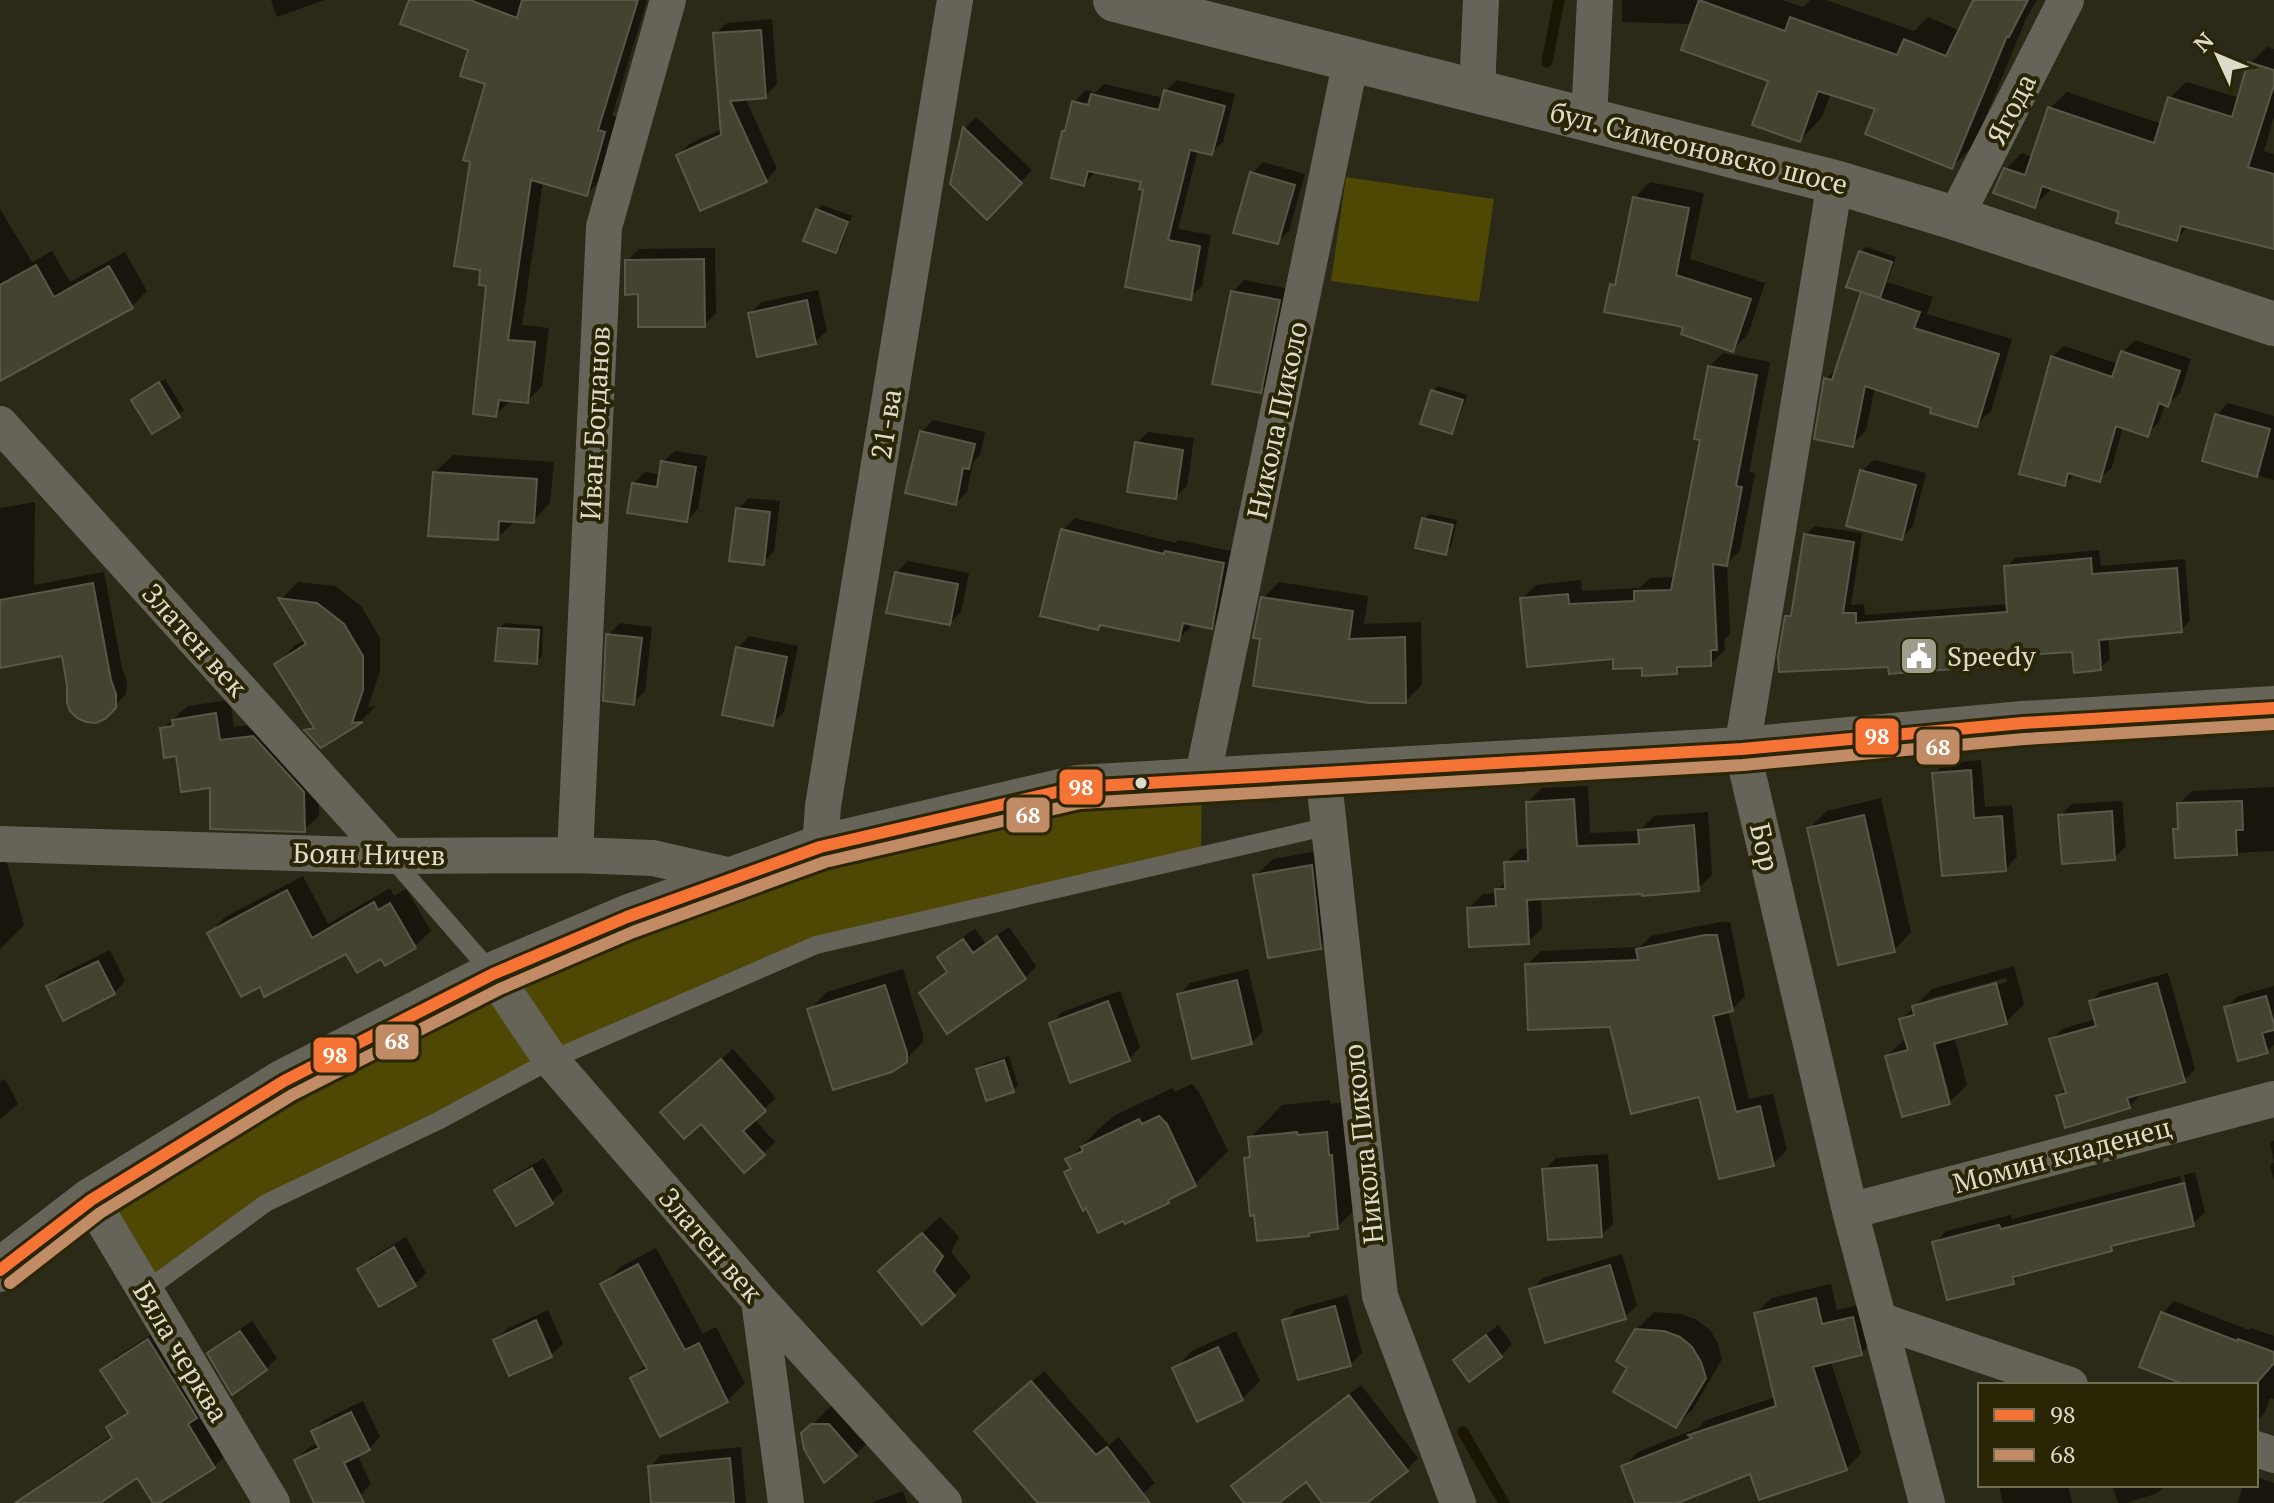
<svg xmlns="http://www.w3.org/2000/svg" width="2274" height="1503" font-family="'PT Serif',serif">
<rect width="100%" height="100%" fill="#2b2918"/>
<!-- green -->
<path fill="#4f4704" d="M1346 177 1494 199 1479 302 1331 281Z
M1202 780 1201 854 816 945 266 1203 145 1291 91 1200 284 1081 820 847Z"/>
<!-- shadow -->
<path fill="#0007" fill-rule="evenodd" d="M271 0H324L277 17Z
M412 0H647L612 116 619 118 602 178 587 194 543 181 522 325 549 328 542 386 527 401 511 400 496 414 489 284 487 83 471 49Z
M1622 0H1782L1803 7 1810 0H1826L1914 31 1928 17 1960 31 1976 0H2037L2027 17 1974 145 1952 167 1877 108 1831 93 1822 117 1800 140 1770 80 1692 24 1622 22Z
M772 19 777 84 765 96 745 97 777 169 765 181 678 156 689 144 722 129 715 34 727 23Z
M2267 47 2274 49V117L2264 151 2274 154V247L2189 226 2176 239 2122 211 2051 189 2035 205 2006 169 2022 153 2033 157 2050 108 2067 92 2162 124 2170 98 2186 82 2240 98 2250 64Z
M1177 80 1235 94 1223 142 1211 153 1198 150 1178 229 1211 235 1202 286 1190 297 1143 181 1095 172 1084 184 1064 132 1068 128 1074 102 1086 90 1095 93 1104 84 1164 98 1166 91Z
M976 117 1032 170 987 217 952 183 965 128Z
M1263 162 1305 174 1289 231 1277 242 1252 173Z
M1650 182 1704 193 1690 259 1765 283 1748 334 1733 349 1612 285 1618 279 1635 198Z
M822 205 852 216 841 246 836 251 817 210Z
M0 209 32 262 52 251 70 282 125 252 147 291 131 307 0 379Z
M1866 247 1896 257 1887 282 1933 297 1927 314 2012 339 1991 411 1976 425 1933 407 1875 387 1866 430 1852 445 1826 379 1839 366 1865 291 1860 252Z
M715 248 716 313 704 325 627 261 639 249Z
M1244 280 1290 289 1271 380 1260 391 1233 292Z
M818 290 827 331 815 342 750 313 762 302Z
M2135 340 2191 359 2180 393 2168 404H2165L2159 422 2147 434 2123 426 2112 467 2100 479 2075 473 2065 484 2052 357 2064 346 2119 364 2123 352Z
M1723 353 1770 362 1749 472 1755 473 1740 550 1727 564 1730 634 1724 640 1725 650 1710 664 1684 665 1676 672 1643 666 1615 657 1522 599 1536 585 1581 580 1582 591 1639 588 1650 578 1675 577 1702 438 1709 367Z
M165 379 184 410 153 431 133 400Z
M1438 386 1467 395 1456 426 1451 432 1433 391Z
M2228 403 2274 416V480L2204 460 2216 415Z
M933 420 985 432 980 455 973 462 967 492 956 503 922 432Z
M1148 432 1194 438 1187 486 1175 497 1137 443Z
M675 451 707 456 698 509 687 520 633 484 645 472 661 475 663 462Z
M453 455 554 462 550 503 533 521 516 520 497 538 435 472Z
M1874 460 1926 473 1913 526 1901 538 1862 471Z
M749 498 780 501 774 551 763 563 738 509Z
M35 502 34 585 104 572 122 668 127 681 126 694 104 717 64 654 0 658V508Z
M1429 514 1457 520 1451 547 1445 552 1424 519Z
M1075 518 1176 543 1178 540 1235 552 1223 615 1211 627 1191 623 1190 628 1178 639 1102 623 1098 627 1063 530Z
M1815 526 1862 533 1851 605 1864 604 1865 615 2009 604 2006 567 2015 558 2099 550 2101 566 2185 559 2190 621 2181 630 2108 637 2110 659 2100 668 2074 650 1987 656 1978 665H1890L1787 617 1793 611 1805 535Z
M908 561 969 573 961 612 950 623 896 573Z
M298 582 335 586 361 606 380 638V671L368 707 376 706 362 720 322 746 307 730 313 724 277 664 294 646 305 640 281 599Z
M1279 582 1368 596 1364 624 1421 622 1422 685 1405 701 1263 598Z
M505 623 543 626 542 656 536 662 499 629Z
M620 623 652 627 645 691 634 702 608 635Z
M749 636 798 646 784 712 772 724 738 648Z
M230 700 234 727 268 723 318 777 319 816 304 830 212 785 178 754 162 729 188 706Z
M1981 760 1985 807 2012 805 2017 857 2005 869 1934 774 1946 763Z
M1588 786 1590 833 1639 831 1654 816 1708 812 1712 875 1698 889 1541 897 1542 928 1528 942 1469 908 1483 894 1497 893V890L1507 880 1506 863 1520 849 1530 848 1528 802 1542 788Z
M2274 787V851L2176 856V830L2180 826 2179 804 2192 791Z
M1881 798 1911 932 1894 950 1810 828 1827 811Z
M2122 801 2126 846 2114 858 2060 816 2072 804Z
M3 848 24 925 0 949V849Z
M1329 849 1338 929 1320 947 1255 876 1273 859Z
M303 876 328 924 390 888 394 896 406 889 431 931 415 946 382 956 347 951 260 985 210 933 225 917Z
M1720 922H1730L1745 996 1732 1009 1728 1010 1749 1099 1773 1094 1787 1150 1773 1164 1700 1095 1612 1025 1527 965 1541 951 1640 947 1651 936Z
M1009 927 1036 966 1025 978 921 993 948 970 939 958 951 946 975 929 985 943Z
M110 950 125 981 114 993 48 987 59 975Z
M2014 966 2024 1004 2006 1022 1954 1036 1967 1085 1949 1102 1887 1056 1905 1039 1901 1020 1932 989ZM2006 978 2007 982 1922 1005 1928 999ZM1933 1034 1949 1093H1945L1930 1035Z
M903 969 923 1035V1042L905 1060 809 1010 827 992Z
M1248 969 1263 1031 1251 1043 1179 995 1190 983Z
M2168 973 2195 1069 2184 1080 2139 1093 2140 1096 2129 1106 2058 1096 2066 1088 2052 1040 2062 1029 2096 1019 2091 1001 2101 991Z
M2274 986V1044L2267 1052 2226 1008 2238 996Z
M1120 991 1140 1047 1129 1059 1051 1024 1062 1012Z
M733 1049 776 1098 754 1119 775 1142 763 1154 701 1122 674 1101Z
M1009 1056 1018 1085 1013 1090 978 1069 984 1064Z
M5 1079 18 1104 0 1119V1081Z
M1192 1084 1199 1092 1228 1151 1195 1184 1175 1194 1168 1201 1066 1173 1072 1167 1068 1160 1101 1127 1116 1115 1172 1088 1175 1092Z
M1330 1100V1104L1359 1101 1370 1195 1337 1227 1312 1230 1308 1234 1246 1159 1251 1154 1250 1138 1282 1105Z
M2274 1140V1162L2270 1144Z
M1608 1154 1613 1224 1602 1235 1544 1170 1556 1158Z
M544 1158 563 1191 551 1202 497 1190 508 1179Z
M2274 1162V1181L2270 1166Z
M2195 1172 2205 1212 2193 1224 2118 1242 2111 1249 2023 1272 2013 1282 1935 1243 1946 1231 2011 1215 2012 1219 2180 1176 2190 1219H2194L2184 1175Z
M940 1217 959 1237 951 1252 971 1277 953 1295 898 1254Z
M406 1237 426 1273 415 1284 359 1270 371 1258Z
M656 1248 703 1334 716 1327 745 1383 727 1401 632 1378 646 1364 603 1285 620 1267Z
M1622 1254 1637 1305 1625 1317 1532 1290 1543 1278Z
M1831 1284 1837 1310 1868 1303 1876 1338 1861 1353 1830 1360 1861 1453 1846 1469 1752 1472 1673 1503H1637L1623 1467 1638 1452 1698 1428 1706 1420 1776 1397 1756 1313 1772 1298Z
M1347 1295 1362 1353 1350 1364 1285 1321 1296 1309Z
M2174 1301 2249 1330 2251 1328 2274 1336V1399L2270 1398 2264 1414 2256 1422V1385H2192L2163 1313Z
M548 1310 563 1344 551 1355 510 1373 496 1340 507 1329Z
M1654 1312 1682 1314 1697 1320 1710 1330 1718 1344 1722 1359 1693 1409 1676 1426 1629 1367 1636 1330Z
M252 1321 277 1358 266 1369 210 1354 221 1342Z
M1498 1325 1512 1344 1501 1356 1456 1360Z
M163 1327 228 1453 214 1467 155 1503 138 1475 96 1503H43L35 1491 49 1478 113 1435 108 1428 128 1410 103 1371 116 1357Z
M1236 1331 1260 1381 1242 1399 1175 1369 1192 1351Z
M1044 1371 1109 1445 1119 1437 1155 1483 1134 1502 1135 1503H1038L1045 1496 988 1420Z
M1361 1385 1418 1458 1407 1470 1364 1503H1325L1306 1479 1276 1503H1247L1233 1486 1245 1474Z
M845 1392 889 1422 856 1454 825 1480 803 1434Z
M363 1401 380 1437 369 1449 357 1454 371 1484 360 1495 344 1503H316L296 1460 307 1449 319 1443 313 1431 324 1420Z
M741 1447 746 1503H653L650 1467 661 1455Z
M2256 1477 2274 1483V1503H2238L2242 1488 2245 1485H2256Z
M1999 1485H2068L2072 1503H2003Z
M2112 1485H2167L2155 1494 2126 1503H2118Z
M903 1491 907 1503H871Z"/>
<g fill="none" stroke-linecap="round" stroke-linejoin="round">
<!-- stream -->
<path stroke="#1a1602" stroke-width="11" d="M1547 62 1559 0
M1463 1432 1504 1503"/>
</g>
<!-- building -->
<path fill="#444231" stroke="#595748" stroke-width="2" d="M409 0H470L517 18 522 0H638L598 130 605 132 587 196 531 180 508 340 535 342 528 403 499 400 496 417 473 414 486 286 479 285 480 270 454 266 470 162 463 160 485 84 460 76 468 50 400 24Z
M1699 0 1785 31 1790 17 1897 55 1904 39 1946 56 1973 0H2028L2009 37 2007 36 1952 169 1865 134 1875 109 1818 91 1800 142 1752 125 1768 81 1681 50Z
M761 30 766 98 730 101 767 182 700 211 676 155 721 135 713 33Z
M2248 62 2274 70V85L2248 167 2274 174V249L2181 226 2177 241 2116 223 2119 212 2042 186 2035 208 1993 193 2004 168 2025 175 2048 107 2154 143 2168 97 2232 117Z
M1164 90 1225 106 1212 155 1190 150 1168 240 1200 246 1191 300 1125 287 1143 190 1139 189 1141 182 1088 171 1084 186 1051 178 1062 131H1065L1072 101 1088 105 1091 94 1159 110Z
M963 127 1022 183 987 220 950 184Z
M1250 172 1295 185 1278 244 1233 233Z
M1633 197 1689 208 1676 275 1751 299 1733 352 1681 334 1683 327 1604 312 1610 284 1615 285Z
M816 209 848 222 836 253 803 241Z
M1859 251 1892 262 1880 298 1846 287Z
M704 259 705 327H638V294L625 295V260Z
M36 265 54 297 109 266 133 308 0 381V285Z
M1231 291 1280 300 1261 393 1212 384Z
M1861 292 1920 312 1914 328 1999 354 1977 427 1930 413 1931 408 1865 386 1853 447 1814 439 1824 378 1832 380Z
M807 300 816 344 757 357 748 313Z
M2121 351 2180 371 2168 407 2159 403 2148 437 2116 426 2100 482 2068 473 2065 486 2019 474 2051 356 2112 377Z
M1708 366 1757 375 1736 486 1742 487 1727 566 1713 564 1717 650H1711V666L1677 667V674L1642 676V668L1613 669V659L1527 667 1520 598 1568 594 1569 604 1634 601V591L1671 590 1700 440 1694 439Z
M159 382 180 417 152 434 131 400Z
M1431 390 1463 400 1452 434 1420 424Z
M2215 414 2270 429 2257 477 2202 461Z
M920 431 975 444 969 469 963 468 956 505 905 493Z
M1135 442 1183 450 1176 499 1127 492Z
M661 461 696 467 687 522 627 513 632 483 657 487Z
M1860 470 1916 485 1902 540 1846 526Z
M433 472 537 479 534 523 499 521 498 540 428 536Z
M736 508 770 512 764 565 729 561Z
M1422 518 1453 525 1446 555 1415 548Z
M1061 529 1164 554 1165 551 1224 563 1212 629 1183 623 1179 641 1100 625 1098 630 1040 616Z
M1804 534 1854 542 1843 613H1856V623L2007 612 2004 566 2091 558 2092 574 2177 568 2182 632 2099 640 2101 670 2074 673 2072 652 1979 658V667L1889 674 1888 667 1779 672 1778 657 1785 616H1791Z
M895 572 958 584 950 625 886 613Z
M93 583 111 680 116 694V708L105 719 96 723 86 722 77 718 70 711 67 702V686L62 656 0 668V600Z
M1261 597 1353 611 1349 639 1405 637 1406 703H1369L1253 686 1260 639 1253 638Z
M278 598 317 603 344 624 363 656V690L352 723 363 722 321 748 304 730 314 728 274 664 306 644Z
M498 628 539 630 537 664 495 661Z
M606 634 642 638 634 705 603 701Z
M736 647 787 657 773 726 722 715Z
M216 713 220 740 253 736 304 792 305 832 210 829V788L181 792 176 756 164 758 160 728 173 726 172 720Z
M1971 770 1974 818 2002 816 2006 871 1942 876 1932 773Z
M1574 799 1577 846 1639 844 1638 830 1694 825 1699 891 1642 896V894L1527 900 1529 944 1469 947 1467 908 1496 906 1495 889H1505L1504 862 1528 861 1526 802Z
M2242 801 2243 830H2236L2237 855 2175 858 2173 829H2178L2177 803Z
M2112 811 2115 860 2062 864 2058 815Z
M1864 815 1895 952 1838 965 1807 828Z
M1312 865 1321 949 1268 958 1253 875Z
M287 890 312 938 374 902 378 910 390 903 416 948 385 966 381 959 357 973 346 954 264 997 260 987 241 997 207 933Z
M1705 935H1717L1733 1011 1713 1016 1736 1112 1760 1106 1774 1166 1719 1179 1699 1097 1631 1114 1610 1027 1528 1030 1525 964 1638 960 1636 949Z
M997 936 1026 979 947 1034 919 993 947 972 937 957 963 939 973 953Z
M98 961 115 994 63 1021 46 986Z
M1237 980 1252 1044 1192 1059 1177 994Z
M1996 983 2007 1024 1934 1044 1950 1104 1902 1117 1885 1056 1908 1050 1899 1019 1914 1015 1912 1006Z
M2157 983 2185 1082 2127 1098 2130 1108 2065 1128 2056 1096 2066 1093 2049 1039 2096 1026 2089 1001Z
M885 985 907 1053V1062L892 1072 833 1090 807 1009Z
M2266 996 2274 1024V1030L2262 1033 2268 1053 2238 1061 2224 1007Z
M1108 1001 1130 1061 1070 1083 1049 1023Z
M721 1059 766 1111 743 1131 765 1155 744 1173 701 1124 684 1139 660 1112Z
M1004 1060 1014 1092 986 1101 976 1069Z
M1159 1116 1167 1124 1196 1186 1168 1200 1169 1203 1125 1224 1123 1221 1098 1233 1086 1208 1083 1211 1064 1172 1071 1169 1065 1159 1083 1151 1081 1147 1139 1119 1142 1124Z
M1297 1132 1298 1135 1327 1132 1329 1155H1332L1338 1229 1309 1233V1236L1257 1241 1254 1215 1250 1216 1244 1158 1250 1157 1248 1137Z
M1597 1165 1602 1237 1548 1240 1542 1169Z
M532 1168 553 1204 516 1226 494 1190Z
M2184 1183 2194 1226 2111 1246 2112 1251 2013 1277 2014 1284 1947 1300 1932 1242 1999 1225 2001 1229Z
M922 1233 943 1256 934 1271 955 1296 922 1325 878 1271Z
M394 1247 416 1286 379 1307 357 1269Z
M638 1264 685 1350 699 1343 728 1402 660 1437 630 1378 647 1369 600 1284Z
M1610 1265 1626 1319 1545 1343 1529 1289Z
M1816 1298 1822 1324 1853 1317 1862 1355 1813 1367 1847 1470 1759 1500 1750 1474 1678 1503H1635L1621 1466 1692 1438 1688 1435 1776 1406 1754 1313Z
M1335 1306 1351 1366 1298 1380 1282 1320Z
M2161 1312 2237 1341 2238 1339 2274 1352V1363L2255 1385H2186L2139 1367Z
M536 1320 552 1357 509 1376 493 1340Z
M1635 1329 1664 1331 1680 1337 1692 1347 1701 1362 1706 1378 1676 1428 1613 1392 1627 1368 1616 1361Z
M240 1331 267 1370 232 1395 207 1353Z
M1486 1335 1502 1357 1469 1382 1453 1360Z
M148 1339 197 1418 188 1424 215 1468 159 1503H153L137 1478 100 1503H15L112 1438 106 1427 128 1413 100 1370Z
M1218 1347 1243 1400 1197 1422 1172 1368Z
M1031 1381 1096 1455 1107 1447 1150 1503H1038L974 1431Z
M1349 1395 1408 1471 1367 1503H1322L1306 1482 1279 1503H1244L1231 1486Z
M351 1412 370 1450 344 1463 364 1503H314L294 1460 319 1448 311 1431Z
M811 1424H829L857 1456 824 1483 804 1449 801 1433Z
M730 1458 734 1503H651L648 1466Z"/>
<g fill="none" stroke-linecap="round" stroke-linejoin="round">
<!-- service -->
<path stroke="#666458" stroke-width="18" d="M390 856 493 974
M145 1291 266 1203 438 1121 551 1060 816 945 1329 826"/>
<!-- minor -->
<path stroke="#666458" stroke-width="36" d="M1477 90 1481 0
M1589 119 1595 0
M1835 182 1742 749 1850 1211 1927 1503
M1955 218 2066 0
M0 424 390 856
M1323 772 1380 1296 1458 1503
M1202 780 1351 60
M0 844 390 856 575 855 653 858 736 877
M820 847 823 806 955 0
M575 855 604 227 668 0
M493 974 551 1060 759 1300 944 1503
M91 1200 272 1503
M1850 1211 2274 1099
M759 1300 786 1503
M1879 1320 2070 1385
M2256 1449 2274 1455"/>
<!-- tertiary -->
<path stroke="#666458" stroke-width="44" d="M1115 0 1835 182 1955 218 2274 324
M0 1270 91 1200 284 1081 493 974 627 917 820 847 1078 787 1742 749 2023 723 2274 708"/>
<defs>
<path id="bus-1" d="M0 1270 91 1200 284 1081 493 974 627 917 820 847 1078 787 1742 749 2023 723 2274 708"/>
<path id="bus-2" d="M10 1283 100 1213 292 1095 500 989 633 932 825 862 1080 803 1743 765 2024 739 2274 724"/>
</defs>
<!-- bus-1 casing -->
<use href="#bus-1" stroke="#292505" stroke-width="18"/>
<!-- bus-2 casing -->
<use href="#bus-2" stroke="#292505" stroke-width="18"/>
<!-- bus-1 -->
<use href="#bus-1" stroke="#f57335" stroke-width="12"/>
<!-- bus-2 -->
<use href="#bus-2" stroke="#c18c65" stroke-width="12"/>
</g>
<!-- icons -->
<defs>
<symbol id="civic-square" viewBox="-11 -11 22 22"><rect x="-9" y="-9" width="18" height="18" rx="4" fill="#9f9d8b" stroke="#292505"/><path d="M-.6-6.5H3V-4.5H.6V-3L4-1V1h2V6H-6V1h2V-1L-.6-3ZM-1.2 2.5V6h2.4V2.5Z" fill="#fff"/></symbol>
</defs>
<g fill-rule="evenodd">
<use href="#civic-square" x="1897" y="634" width="44" height="44"/>
</g>
<!-- markers -->
<circle fill="#dddbc9" stroke="#292505" stroke-width="3" cx="1141" cy="783" r="7"/>
<g text-anchor="middle" stroke-width="8" stroke-linejoin="round" paint-order="stroke">
<!-- street labels -->
<g font-size="28" fill="#dddbc9" stroke="#292505">
<text transform="translate(2011 109) rotate(-63)" y="10">Ягода</text>
<text transform="translate(1699 148) rotate(14)" y="10">бул. Симеоновско шосе</text>
<text transform="translate(1277 420) rotate(-78)" y="10">Никола Пиколо</text>
<text transform="translate(595 423) rotate(-87)" y="10">Иван Богданов</text>
<text transform="translate(886 424) rotate(-81)" y="10">21-ва</text>
<text transform="translate(195 640) rotate(48)" y="10">Златен век</text>
<text transform="translate(1765 847) rotate(77)" y="10">Бор</text>
<text transform="translate(369 854) rotate(1)" y="10">Боян Ничев</text>
<text transform="translate(1363 1144) rotate(-96)" y="10">Никола Пиколо</text>
<text transform="translate(2062 1155) rotate(-15)" y="10">Момин кладенец</text>
<text transform="translate(711 1245) rotate(49)" y="10">Златен век</text>
<text transform="translate(181 1352) rotate(59)" y="10">Бяла черква</text>
</g>
<!-- poi labels -->
<g font-size="28" fill="#dddbc9" stroke="#292505" text-anchor="start">
<text x="1947" y="666">Speedy</text>
</g>
</g>
<g stroke="#292505" stroke-width="3">
<rect x="1854" y="717" width="46" height="39" rx="8" fill="#f57335"/>
<rect x="1915" y="728" width="46" height="38" rx="8" fill="#c18c65"/>
<rect x="1058" y="768" width="46" height="38" rx="8" fill="#f57335"/>
<rect x="1005" y="796" width="46" height="38" rx="8" fill="#c18c65"/>
<rect x="374" y="1023" width="46" height="38" rx="8" fill="#c18c65"/>
<rect x="312" y="1036" width="46" height="38" rx="8" fill="#f57335"/>
</g>
<g font-size="22" text-anchor="middle" font-weight="bold" fill="#fff">
<text x="1877" y="744">98</text>
<text x="1938" y="755">68</text>
<text x="1081" y="795">98</text>
<text x="1028" y="823">68</text>
<text x="397" y="1049">68</text>
<text x="335" y="1063">98</text>
</g>
<!-- legend -->
<rect x="1978" y="1383" width="280" height="104" fill="#292505" stroke="#716e53" stroke-width="2"/>
<rect x="1994" y="1409" width="40" height="12" fill="#f57335" stroke="#716e53" stroke-width="2"/>
<text x="2050" y="1423" font-size="24" fill="#dddbc9">98</text>
<rect x="1994" y="1449" width="40" height="12" fill="#c18c65" stroke="#716e53" stroke-width="2"/>
<text x="2050" y="1463" font-size="24" fill="#dddbc9">68</text>
<!-- north arrow -->
<g transform="translate(2218 56) rotate(314)" stroke="#292505" stroke-width="6" paint-order="stroke">
<path d="M0-6L14 30L0 20L-14 30Z" fill="#dddbc9"/>
<text y="-12" font-size="22" font-weight="bold" text-anchor="middle" fill="#dddbc9">N</text>
</g>
</svg>
